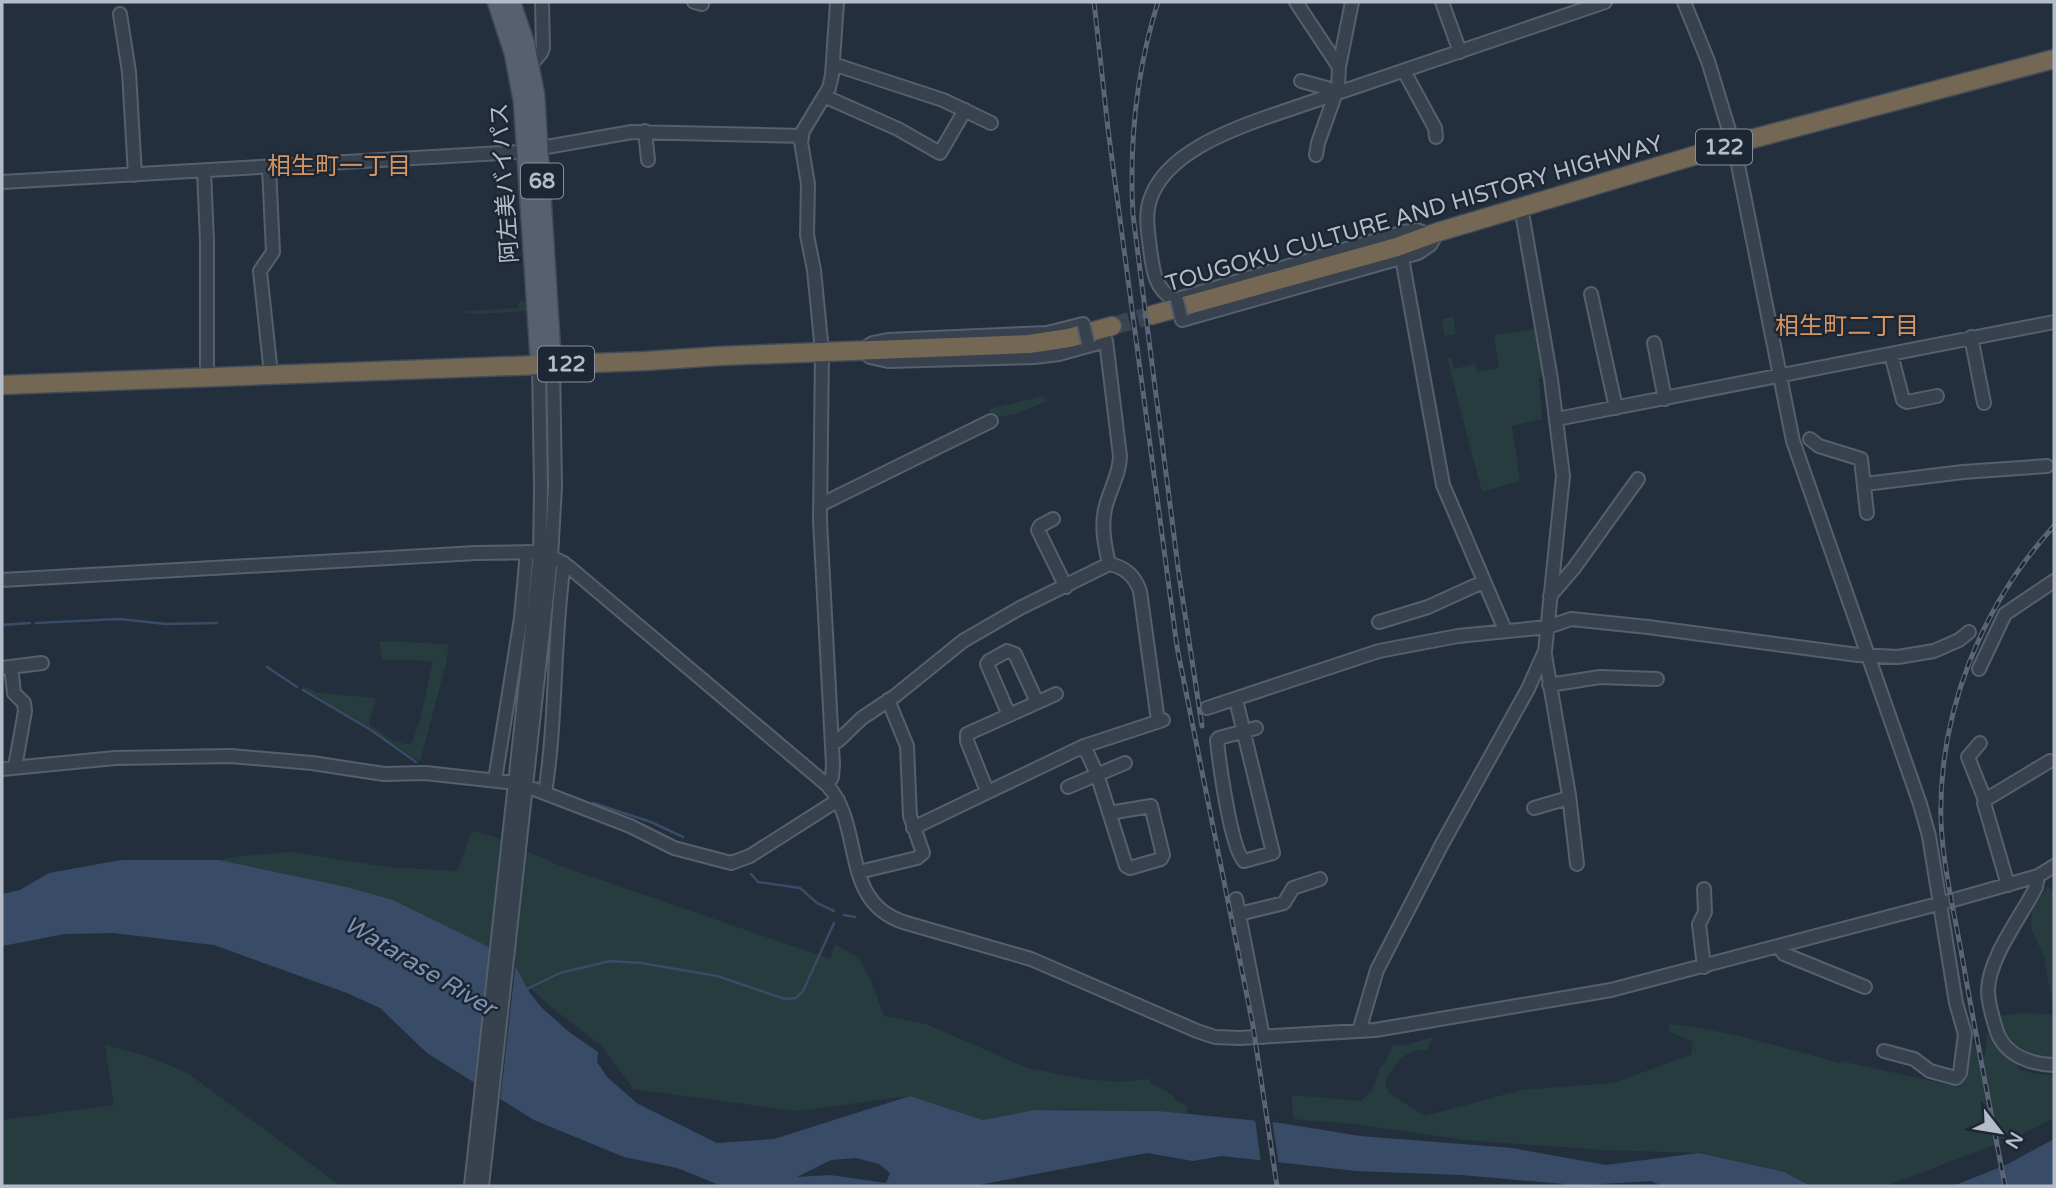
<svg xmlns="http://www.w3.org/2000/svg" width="2056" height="1188" font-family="'Varela Round','Noto Sans JP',sans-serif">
<rect width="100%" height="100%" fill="#242f3e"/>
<!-- green -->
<path fill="#263c3f" d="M520 300 525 302 526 311 479 314 455 312 518 308Z
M1453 317 1456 334 1445 336 1442 319Z
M1539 328 1547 376 1539 378 1542 419 1512 426 1520 481 1482 492 1447 358 1452 357 1454 369 1475 364 1477 372 1499 368 1494 335Z
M1044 396 1045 402 1015 414 991 418 989 409Z
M379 641 449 644 446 663 420 762 372 729 303 689V686L319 693 376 698 369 724 393 741 411 745 420 720 433 661 382 660Z
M472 831 495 837 558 865 830 959 835 944 859 958 871 981 884 1016 926 1024 1027 1068 1085 1079 1119 1082 1150 1079 1151 1083 1174 1096V1100L1188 1106 1187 1114 1158 1111 1069 1109 1034 1110 983 1120 910 1096 796 1111 633 1089 602 1046 552 1008 479 942 393 900 347 887 219 860 242 856 291 852 388 867 457 871Z
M2048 886 2054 893V1012L2044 957 2032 930 2031 921 2032 910Z
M2025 1013 2054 1015V1058C2033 1057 2016 1050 2003 1034V1025L2000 1016Z
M1670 1024C1728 1031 1783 1047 1839 1063L1841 1061 1959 1087 1966 1077 1968 1045 1974 1044 1979 1060C1989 1057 1986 1044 1986 1033L2019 1054 2018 1069 2035 1074 2054 1075V1118L2018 1136 1886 1186H1811L1784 1172 1699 1153 1604 1150 1465 1140 1354 1124 1293 1119 1292 1095 1360 1101 1372 1091 1381 1066 1385 1064 1393 1045 1403 1046 1433 1037 1427 1050C1404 1048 1394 1065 1385 1083L1389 1093 1425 1116 1521 1090 1613 1083 1691 1055 1693 1042 1668 1031Z
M105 1045 143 1055 186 1072 341 1186H2V1120L114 1105Z"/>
<!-- water -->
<path fill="#394c67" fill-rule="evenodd" d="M121 860H219L347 887 393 900 479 942 513 962 530 993 541 1007 569 1032 598 1052 597 1062 607 1077 638 1104 717 1143 774 1139 910 1096 983 1120 1034 1110 1158 1111 1280 1123 1360 1136 1512 1148 1606 1165 1699 1153 1784 1172 1811 1186H1663L1651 1181 1567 1186 1565 1184 1461 1175 1356 1171 1222 1156 1193 1161 1147 1153 973 1186H722L677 1168 624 1157 534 1120 427 1053 380 1008 347 993 214 945 113 933 65 934 2 946V894L20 890 49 873ZM856 1158 879 1164 890 1173 886 1183 830 1175 797 1177 831 1160Z
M2054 1139V1186H1953L2008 1164Z"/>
<!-- pier -->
<path fill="#242f3e" d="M490 944 516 960 500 1103 474 1087Z
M1255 1118 1272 1119 1279 1166 1261 1164Z"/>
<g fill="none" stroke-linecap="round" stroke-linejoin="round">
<!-- stream -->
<path stroke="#394c67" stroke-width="2.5" d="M36 623 119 619 166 624 217 623
M2 625 30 623
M267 667 297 687
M303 690 371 730 416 762
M593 803 651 822 683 837
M751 874 758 882 800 888 817 903 834 911
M844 915 855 917
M527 989 560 973 610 961 641 963 717 976 785 999 796 998 803 991 834 923"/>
<!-- highway-tunnel -->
<path stroke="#3a4453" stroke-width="18" stroke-dasharray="18 9" stroke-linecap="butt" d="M1112 326 1152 315"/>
<defs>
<path id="minor" d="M694 2 702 4
M1296 2 1339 67
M1442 2 1460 52
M1684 2 1708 61 1735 150 1793 441 1920 804 1929 836 1956 1003 1965 1034 1960 1073 1956 1078 1930 1071 1914 1059 1884 1051
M120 14 129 72 135 175
M833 64 943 100 991 123
M531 65 541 53 543 48 542 2
M1404 71 1435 128 1436 137
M1301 81 1327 88 1335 94
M826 97 898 129 940 153 965 110
M645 131 648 160
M1316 155 1318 143 1338 87 1339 67 1352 2
M269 167 273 252 260 271 271 374
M204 171 207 241V377
M2 182 518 152 632 132 802 136
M1430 235 1417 230 1404 232 1174 300C1154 288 1153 270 1150 248 1148 232 1145 215 1150 200 1164 155 1227 131 1267 117L1605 2
M1402 258 1443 485 1505 630
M1591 294 1616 408
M1181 317 1182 320 1418 253 1430 245 1438 232
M1084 326 1083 324 1047 333 888 340 873 343 861 350 870 357 888 361 1035 357 1059 354 1106 341 1120 456C1120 474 1109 491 1105 509 1101 528 1105 546 1109 564
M1971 337 1984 403
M1654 343 1665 399
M1891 354 1903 400 1907 402 1937 396
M1557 419 2054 322
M1810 439 1819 446 1861 459 1867 513
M1865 484 1963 472 2047 466
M820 505 991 421
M1053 519 1040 526 1038 530 1066 587
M2 580 476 553 533 552 558 560 569 567 827 785C865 827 839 900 903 922L1031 959 1197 1031 1215 1037 1240 1038 1375 1030 1611 990 1957 899 2038 876 2054 866
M1550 596 1574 568 1638 479
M1379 622 1428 607 1483 582
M1545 655 1569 795 1577 864
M11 667 14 693 24 703 25 711 15 767
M2 668 42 663
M1979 669 2005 614 2054 581
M1549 685 1600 677 1657 679
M1236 700 1273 853 1244 861C1231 849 1219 761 1217 740L1219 738 1256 728
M1207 708 1379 651 1458 636 1548 627 1571 619 1648 627 1858 655 1898 657 1934 651 1959 640 1969 632
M1009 715 987 664 989 661 1007 651 1015 654 1037 702
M832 743 838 741 862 718 895 696 963 641 1020 608 1109 564C1125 567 1135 576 1140 591L1158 721
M1980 743 1968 757 1985 800 2050 761
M1084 746 1097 774 1126 866 1130 868 1161 859 1163 855 1151 806 1109 813
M2 769 115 758 231 756 312 763 384 774 425 773 507 782
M495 780 521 618 527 552
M827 785 832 777 833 765 820 521 822 352 814 270 807 235 808 184 801 142 803 131 829 88 832 75 837 2
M1068 787 1125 763
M534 789 630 826 674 848 731 863 750 856 838 800
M987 791 967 741V734L1056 694
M545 793C557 717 553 639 564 563
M1985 800 1984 803 2008 885
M1534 808 1565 799 1569 795
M913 828 1084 746 1163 720
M859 872 917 858 923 853 910 816 907 746 888 700
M2038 876 2036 887C2021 917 1989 957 1988 990 1988 1004 1993 1019 1997 1032 2006 1056 2031 1064 2054 1065
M1236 899 1263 1037
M1239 914 1284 903 1293 888 1320 879
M1778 946 1784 954 1865 987
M1704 967 1699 924 1705 912 1704 889
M1359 1031 1377 970 1442 844 1528 689 1545 651 1563 476 1551 379 1521 207
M471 1186 540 554 541 489 539 364
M482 1186 551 558 555 486 553 364"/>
<path id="major" d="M496 2 513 54 522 102 539 364
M512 2 526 43 536 94 553 364"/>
<path id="highway" d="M1152 315 1397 247 1438 232 1740 142 2054 59
M2 385 646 361 720 356 1029 344 1069 338 1112 326"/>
</defs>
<!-- minor casing -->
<use href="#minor" stroke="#565f6c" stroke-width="16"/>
<!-- major casing -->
<use href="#major" stroke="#414a57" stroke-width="19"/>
<!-- highway casing -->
<use href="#highway" stroke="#434c59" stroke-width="21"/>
<!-- minor -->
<use href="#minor" stroke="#38414e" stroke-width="12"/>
<!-- major -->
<use href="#major" stroke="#56606e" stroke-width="16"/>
<!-- highway -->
<use href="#highway" stroke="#746855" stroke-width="18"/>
<defs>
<path id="rail" d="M1094 2 1108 129 1177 647 1253 1026 1277 1186
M1158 2C1136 72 1129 142 1133 215L1179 575 1202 726
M2005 1186C1991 1112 1976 1037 1963 962 1955 915 1943 869 1941 821 1938 712 1982 605 2054 526"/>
</defs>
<!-- rail casing -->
<use href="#rail" stroke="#5a6575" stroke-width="5"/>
<!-- rail -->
<use href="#rail" stroke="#1d2633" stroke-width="2.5" stroke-dasharray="8" stroke-linecap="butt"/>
<defs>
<path id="minor-bridge" d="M1177 300 1181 317
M1084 326 1088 343"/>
</defs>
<!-- minor-bridge casing -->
<use href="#minor-bridge" stroke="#565f6c" stroke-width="16" stroke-linecap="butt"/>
<!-- minor-bridge -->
<use href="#minor-bridge" stroke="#38414e" stroke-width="12"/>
</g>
<g text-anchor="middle" stroke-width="5" stroke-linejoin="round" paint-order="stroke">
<!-- shield labels -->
<g fill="#1d2633" stroke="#878f9c" stroke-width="2">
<rect x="1696" y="129.5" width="56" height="35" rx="5"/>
<rect x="521" y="163.5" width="42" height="35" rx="5"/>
<rect x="538" y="346.5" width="56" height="35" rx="5"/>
</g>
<g font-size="21" font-weight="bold" fill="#b4bcc9">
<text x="1724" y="154">122</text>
<text x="542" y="188">68</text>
<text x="566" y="371">122</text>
</g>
<!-- street labels -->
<g font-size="23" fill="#b4bcc9" stroke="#1d2633">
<text transform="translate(504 183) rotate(-94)" y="8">阿左美バイパス</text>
<text transform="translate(1414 213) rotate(-16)" y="8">TOUGOKU CULTURE AND HISTORY HIGHWAY</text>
</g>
<!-- neighbourhood labels -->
<g font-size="24" fill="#d59563" stroke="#1d2633">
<text x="339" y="174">相生町一丁目</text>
<text x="1847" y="334">相生町二丁目</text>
</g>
<!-- water labels -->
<g font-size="24" font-style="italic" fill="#7c92b1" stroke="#1d2633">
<text transform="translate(420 966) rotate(31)" y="8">Watarase River</text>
</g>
</g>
<!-- border -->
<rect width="2056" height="1188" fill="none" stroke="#b4bcc9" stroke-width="7"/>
<!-- north arrow -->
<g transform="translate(2000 1132) rotate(121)" stroke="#1d2633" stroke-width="5" paint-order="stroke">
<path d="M0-5L12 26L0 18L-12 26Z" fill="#b4bcc9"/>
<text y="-10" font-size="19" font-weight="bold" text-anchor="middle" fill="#b4bcc9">N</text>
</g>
</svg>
